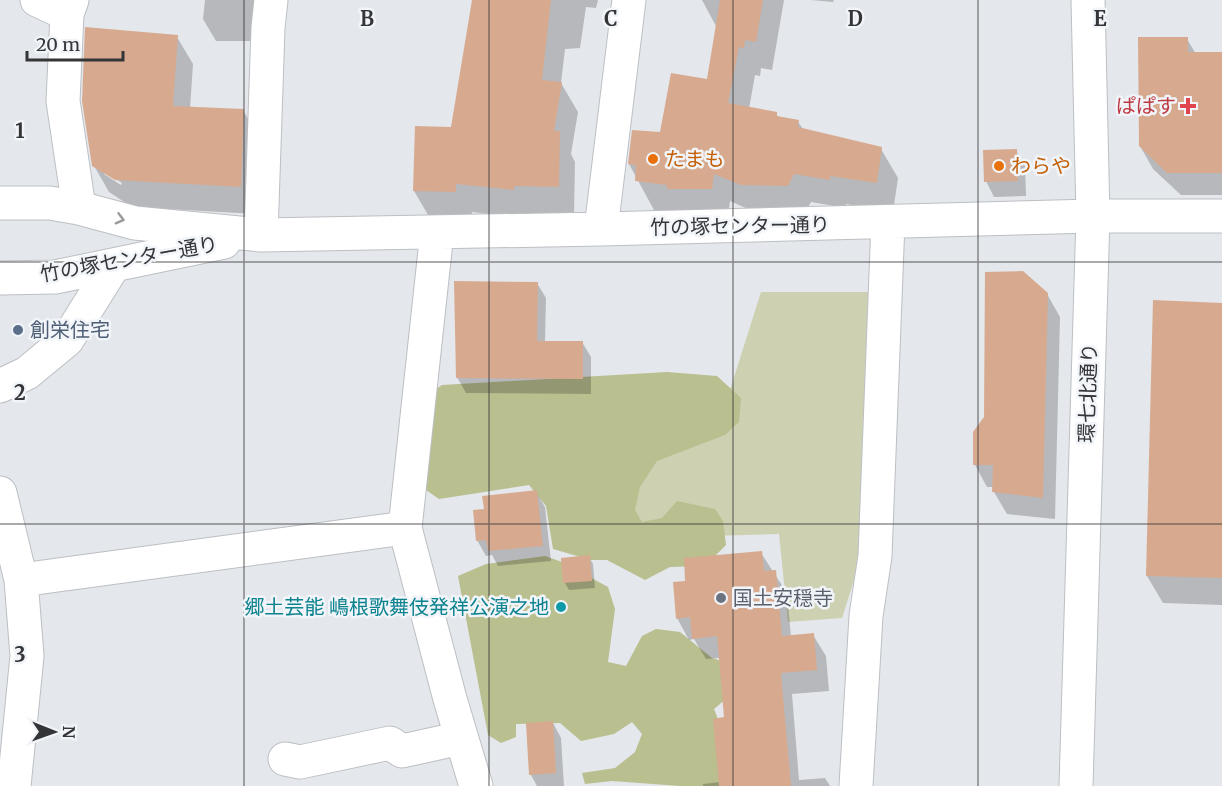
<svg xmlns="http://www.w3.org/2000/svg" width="1222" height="786" font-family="Merriweather,'Noto Sans JP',serif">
<rect width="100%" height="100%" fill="#e4e7eb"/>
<!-- green -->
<path fill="#cdd1b1" d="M761 292H872L864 549 842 618 788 622 779 534 633 538 624 456 730 390Z"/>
<!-- forest -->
<path fill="#b9bf8f" d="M667 372 717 376 741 398 739 422 725 435 657 461 640 487 635 510 642 522 662 518 677 501 715 509 723 521 726 545 705 566 670 567 645 580 607 560H591L553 549 546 506 529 485 439 499 426 490 424 467 430 393 442 385Z
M545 556 562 562 608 587 615 609 608 662 626 666 642 636 656 629 680 632 712 658 731 664 733 693 714 709 733 758 725 786H680L612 781 585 784 582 773 615 768 635 752 642 734 632 722 614 734 581 741 560 723 516 724V737L501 743 488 735 458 576 486 564Z"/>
<!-- shadow -->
<path fill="#0003" fill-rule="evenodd" d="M205 0H266L260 41H216L203 19Z
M474 0H598L596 8 586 7 580 48 565 49 561 83 578 112 571 154 575 162 574 216 530 219 472 212V221L431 220 414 191 453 129Z
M702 0H784L772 70 761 68 760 76 755 75 749 109 776 114 779 118 798 122 803 129 881 149 898 178 893 212 846 204V208L811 202 804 214H759L730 201 728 217 654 210 629 164 662 134 708 80 717 28Z
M811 0H834L833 2Z
M177 37 193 64 190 109 243 110 259 138 256 214 132 207 109 192 93 164ZM104 171 122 183 121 185 104 174Z
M1187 39 1196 54H1222V195H1181L1153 169 1140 146Z
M1016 151 1025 166 1026 196 994 197 986 181Z
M537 283 546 298 545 342H582L591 357V394L466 393 457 377Z
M1047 294 1060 317 1055 519 1007 514 994 492V487H987L975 465 986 418Z
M1222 304V605L1163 603 1147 576Z
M536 492 545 507 551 561 498 566 492 555 486 556 477 540Z
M761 553 787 593 791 637 813 635 826 656 829 691 792 694 799 780 825 778 830 786H703V784L720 782 726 719 720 658 706 659 694 639 689 640 677 618 687 582Z
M589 557 593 564 595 588 569 590 565 583Z
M553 723 561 738 564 786H537L531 775Z"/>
<!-- building -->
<path fill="#d7aa8f" d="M472 0H551L542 80 562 82 554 131H560L559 187 514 186V190L456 184V192L413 191 415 126 451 127Z
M720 0H763L756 42 745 40 744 48 739 47 728 103 777 112V116L799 120 798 127 882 147 877 183 830 176V180L794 174 788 186 741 185 714 174 712 189H667V185L635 181 636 165 628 164 632 130 660 132 671 73 707 79Z
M85 27 178 35 173 106 244 109 241 187 115 180 92 166 82 101Z
M1138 37H1188V52H1222V173H1167L1139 146Z
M1017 149 1018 181 984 182 983 150Z
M1023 271 1048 293 1043 498 992 492 993 465H973V432L984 417 985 272Z
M454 281 538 282 537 341H583V379L456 378Z
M1153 300 1222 303V578L1146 576Z
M537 490 543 546 488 551 486 540 476 541 473 510 484 509 482 496Z
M762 551 764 571 776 570 782 636 814 633 817 670 781 673 791 786H719L713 719 724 717 717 636 692 639 690 617 676 619 673 582 685 581 684 558Z
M590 555 592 581 563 583 561 558Z
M553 721 556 773 529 775 526 723Z"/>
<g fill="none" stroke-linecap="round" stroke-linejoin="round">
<defs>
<path id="minor" d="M37 0 67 14
M72 0 67 14 63 101 79 208
M0 203H50L79 208 135 223 261 235 601 229 1093 216H1222
M601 229 629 0
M437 232 405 528 450 699 476 786
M261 235 268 28 271 0
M0 278 55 277 224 242
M0 386 27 373 67 340 114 265
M0 493 21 580 27 656 14 786
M21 580 405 528
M285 759 300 762 390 743 402 751 461 738
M856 786 866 616 875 556 888 222
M1076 786 1093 216 1088 0"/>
</defs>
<!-- minor casing -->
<use href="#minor" stroke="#bcbfc3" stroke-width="35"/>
<!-- minor -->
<use href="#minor" stroke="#fff" stroke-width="33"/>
</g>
<!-- one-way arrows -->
<defs><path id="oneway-chevron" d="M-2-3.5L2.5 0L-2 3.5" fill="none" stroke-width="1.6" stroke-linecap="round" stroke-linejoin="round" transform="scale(1.5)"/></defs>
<use stroke="#9a9a9b" href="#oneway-chevron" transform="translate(120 219) rotate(15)"/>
<!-- grid -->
<path fill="none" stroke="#343537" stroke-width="1.5" stroke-opacity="0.55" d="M244 0V786M489 0V786M733 0V786M978 0V786M0 262H1222M0 524H1222"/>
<!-- markers -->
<path fill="#e0444e" stroke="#f1f4f8" stroke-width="2" d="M1185 97h6v6h6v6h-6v6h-6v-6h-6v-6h6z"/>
<g fill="#e8710a" stroke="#f1f4f8" stroke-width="2">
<circle cx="653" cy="159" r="6"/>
<circle cx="999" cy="166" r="6"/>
</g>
<circle fill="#5c6f8a" stroke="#f1f4f8" stroke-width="2" cx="18" cy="330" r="6"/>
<circle fill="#6b7280" stroke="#f1f4f8" stroke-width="2" cx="721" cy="598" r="6"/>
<circle fill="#0f9aa8" stroke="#f1f4f8" stroke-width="2" cx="561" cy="607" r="6"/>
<g text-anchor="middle" stroke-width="5" stroke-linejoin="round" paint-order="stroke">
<!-- health labels -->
<g font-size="20" fill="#be3a42" stroke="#f1f4f8" text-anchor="end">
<text x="1176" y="113">ぱぱす</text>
</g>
<!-- food labels -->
<g font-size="20" fill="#c56008" stroke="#f1f4f8" text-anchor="start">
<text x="665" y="166">たまも</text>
<text x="1011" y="173">わらや</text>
</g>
<!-- street labels -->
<g font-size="20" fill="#343537" stroke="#f1f4f8">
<text transform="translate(740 226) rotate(-1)" y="7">竹の塚センター通り</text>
<text transform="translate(129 259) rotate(-10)" y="7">竹の塚センター通り</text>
<text transform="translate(1088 393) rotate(-88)" y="7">環七北通り</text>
</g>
<!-- service labels -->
<g font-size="20" fill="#4e5e75" stroke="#f1f4f8" text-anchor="start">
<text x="30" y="337">創栄住宅</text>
</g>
<!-- worship labels -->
<g font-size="20" fill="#5b616d" stroke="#f1f4f8" text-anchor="start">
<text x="733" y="605">国土安穏寺</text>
</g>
<!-- culture labels -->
<g font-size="20" fill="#0d838f" stroke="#f1f4f8" text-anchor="end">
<text x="549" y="614">郷土芸能 嶋根歌舞伎発祥公演之地</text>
</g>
</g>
<g font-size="20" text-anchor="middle" font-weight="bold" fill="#343537" stroke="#f1f4f8" stroke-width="5" stroke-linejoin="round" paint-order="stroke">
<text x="367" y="26">B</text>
<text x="611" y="26">C</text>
<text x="855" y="26">D</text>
<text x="1100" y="26">E</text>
<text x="20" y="138">1</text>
<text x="20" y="400">2</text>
<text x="20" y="662">3</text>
</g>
<!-- north arrow -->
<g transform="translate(54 732) rotate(91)" stroke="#f1f4f8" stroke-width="4.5" paint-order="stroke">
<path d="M0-4.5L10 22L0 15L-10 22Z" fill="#343537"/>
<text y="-9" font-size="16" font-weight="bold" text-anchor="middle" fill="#343537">N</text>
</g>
<!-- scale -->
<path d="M27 51v9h96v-9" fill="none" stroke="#343537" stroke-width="3"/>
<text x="36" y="51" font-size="18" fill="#343537" stroke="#f1f4f8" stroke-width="4.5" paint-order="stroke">20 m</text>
</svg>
